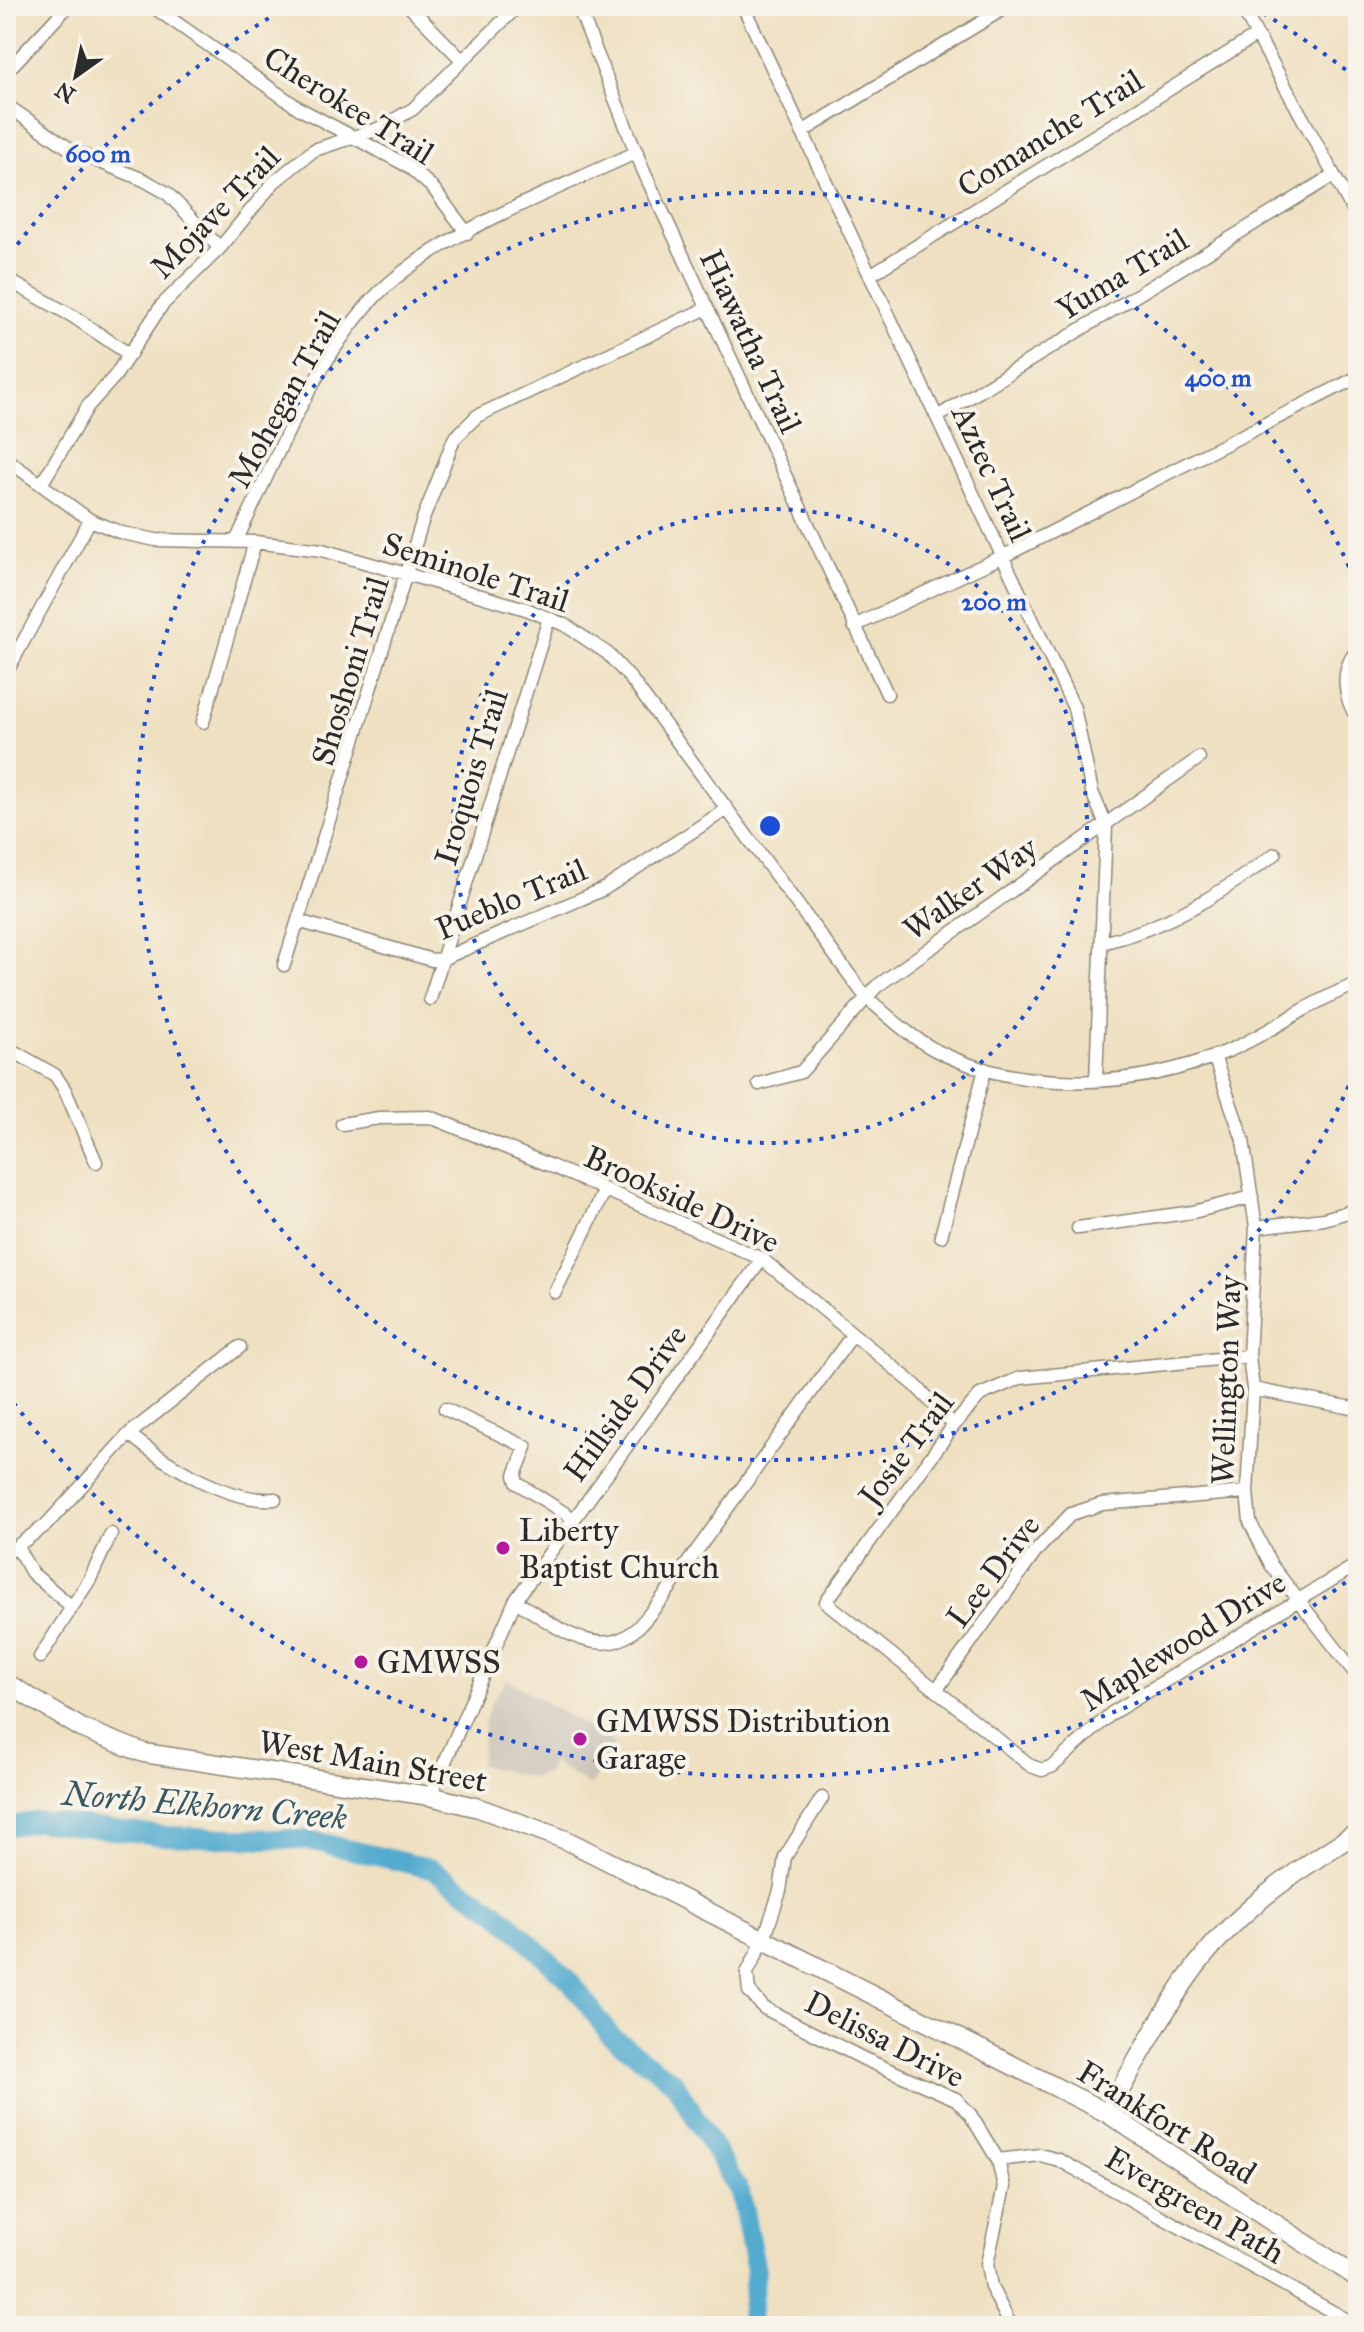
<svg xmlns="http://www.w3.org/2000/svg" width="1364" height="2332" font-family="'IM FELL Great Primer',serif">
<rect width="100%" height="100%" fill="#f7f3e8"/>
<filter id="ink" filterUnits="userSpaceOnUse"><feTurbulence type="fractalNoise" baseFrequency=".0125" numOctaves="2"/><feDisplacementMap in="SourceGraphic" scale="16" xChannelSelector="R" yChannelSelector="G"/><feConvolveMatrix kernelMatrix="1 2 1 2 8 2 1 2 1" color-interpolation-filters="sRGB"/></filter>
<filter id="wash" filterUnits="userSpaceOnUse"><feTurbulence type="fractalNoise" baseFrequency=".006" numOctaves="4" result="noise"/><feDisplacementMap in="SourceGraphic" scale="32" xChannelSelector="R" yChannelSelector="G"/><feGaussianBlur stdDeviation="1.8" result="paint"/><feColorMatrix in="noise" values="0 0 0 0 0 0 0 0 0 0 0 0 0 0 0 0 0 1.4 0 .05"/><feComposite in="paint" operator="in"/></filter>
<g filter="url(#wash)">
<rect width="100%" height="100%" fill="#efe0c1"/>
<!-- industrial -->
<path fill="#cbc3b8" d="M507 1679 614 1743 590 1786 551 1762 548 1772 532 1778 480 1765 485 1722 491 1702Z"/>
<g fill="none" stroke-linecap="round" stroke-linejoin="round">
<!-- river -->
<path stroke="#52abcf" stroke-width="20" d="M6 1827 38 1821 166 1836 309 1840 432 1869 497 1912 571 1982 611 2036 674 2082 740 2192 756 2270 749 2326"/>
</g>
</g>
<g filter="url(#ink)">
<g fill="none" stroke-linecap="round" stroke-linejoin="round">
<defs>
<path id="street" d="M152 6 300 109 408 166 433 188 467 233
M409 6 462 60
M578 6 644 172 887 694
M743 6 1074 708 1092 792 1106 825 1096 1080
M1241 6 1358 219
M6 72 68 6
M6 105 73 151 144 180 167 193 220 248
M802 132 1008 6
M870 275 1257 35
M6 279 74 317 130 355
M937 417 1334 175
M6 459 90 520 122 533 156 540 255 542 322 550 406 574 526 609 565 625 607 653 631 679 865 996C888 1016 910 1037 937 1051 1025 1095 1140 1088 1228 1051 1273 1032 1311 1000 1358 984
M42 483 88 406 115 376 162 305 220 248 274 182 314 150 378 129 413 109 518 6
M236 541C276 460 310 369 371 301 431 235 555 191 637 152
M854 626 1014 551 1358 377
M1358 649C1339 670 1344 698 1358 720
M6 673 90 520
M203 722 255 542
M298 921 432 960 442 959 604 889 727 809
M1102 943C1169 927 1219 894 1275 854
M284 965 423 519 454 439 477 416 707 308
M430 999 549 618
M6 1047 55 1075 65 1090 96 1162
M1214 1056 1243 1140 1256 1227 1249 1356 1253 1389 1247 1492 1250 1522 1271 1565 1358 1677
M759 1084 801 1072 877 986 1199 758
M342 1124 379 1118 430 1117 549 1165 762 1259 915 1385 954 1425
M1256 1227 1324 1219 1358 1209
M1078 1228 1193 1212 1252 1197
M941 1236 985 1069
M555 1292 605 1190
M1249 1356 1020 1378 980 1395 954 1425 826 1602 1031 1766 1042 1770 1053 1766 1112 1713 1358 1564
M1253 1389 1358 1409
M445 1409 526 1447 515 1475 517 1483 574 1519
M129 1434C164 1463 228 1503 275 1499
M18 1549 32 1573 72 1607
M6 1554 46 1525 129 1434 240 1347
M515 1601C550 1621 597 1664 635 1630 646 1620 655 1607 664 1596L853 1334
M40 1657 90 1579 111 1534
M937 1689 1037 1550 1071 1514 1102 1504 1247 1492
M430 1796 515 1601 762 1259
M822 1798 785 1857 780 1891 764 1939 747 1973 749 1991 764 2008 864 2059 956 2099 970 2114 998 2160 1004 2187 987 2264 991 2287 1011 2326
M998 2160 1040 2155 1059 2160 1358 2326"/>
<path id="primary" d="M6 1683 83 1729 144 1753 430 1796 479 1808 566 1840 1107 2113 1358 2278
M1107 2113C1134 2068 1157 2020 1188 1977 1232 1914 1293 1872 1358 1832"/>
</defs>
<!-- street casing -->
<use href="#street" stroke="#8d8676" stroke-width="15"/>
<!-- primary casing -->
<use href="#primary" stroke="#8d8676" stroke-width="21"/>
<!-- street -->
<use href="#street" stroke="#fff" stroke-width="12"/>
<!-- primary -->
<use href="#primary" stroke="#fff" stroke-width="18"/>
</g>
</g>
<!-- distance rings -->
<g fill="none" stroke="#1d4ed8" stroke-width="4" stroke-dasharray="4 8">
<circle cx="770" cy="826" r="317"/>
<path d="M1358 1064A634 634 0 1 1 1358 588"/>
<path d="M1355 1575A951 951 0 0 1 10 1398M10 254A951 951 0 0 1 287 7M1253 7A951 951 0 0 1 1355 77"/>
</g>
<!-- markers -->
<g fill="#b5179e" stroke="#f7f3e8" stroke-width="3">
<circle cx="503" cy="1548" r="8"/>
<circle cx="361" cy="1662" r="8"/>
<circle cx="580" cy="1739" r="8"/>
</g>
<g text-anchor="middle" stroke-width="8" stroke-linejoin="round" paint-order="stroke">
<!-- street labels -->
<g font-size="32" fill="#2b2b2b" stroke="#f7f3e8">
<text transform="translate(349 105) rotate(32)" y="11">Cherokee Trail</text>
<text transform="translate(1050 133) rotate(-32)" y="11">Comanche Trail</text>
<text transform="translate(215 212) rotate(-46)" y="11">Mojave Trail</text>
<text transform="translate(1122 274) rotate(-31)" y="11">Yuma Trail</text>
<text transform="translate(751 341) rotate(65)" y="11">Hiawatha Trail</text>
<text transform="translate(284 399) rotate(-61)" y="11">Mohegan Trail</text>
<text transform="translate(992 473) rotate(65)" y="11">Aztec Trail</text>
<text transform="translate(476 572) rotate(18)" y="11">Seminole Trail</text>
<text transform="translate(350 671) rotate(-73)" y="11">Shoshoni Trail</text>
<text transform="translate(471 777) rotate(-73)" y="11">Iroquois Trail</text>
<text transform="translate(970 888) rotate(-35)" y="11">Walker Way</text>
<text transform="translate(511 899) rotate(-23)" y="11">Pueblo Trail</text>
<text transform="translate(682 1199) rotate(25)" y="11">Brookside Drive</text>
<text transform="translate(1226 1380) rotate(-88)" y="11">Wellington Way</text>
<text transform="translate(625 1403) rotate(-54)" y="11">Hillside Drive</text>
<text transform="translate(906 1449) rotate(-53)" y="11">Josie Trail</text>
<text transform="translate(993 1571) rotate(-53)" y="11">Lee Drive</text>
<text transform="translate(1183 1641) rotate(-32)" y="11">Maplewood Drive</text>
<text transform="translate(373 1761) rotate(10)" y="11">West Main Street</text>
<text transform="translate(885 2039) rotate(27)" y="11">Delissa Drive</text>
<text transform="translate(1167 2122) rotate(32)" y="11">Frankfort Road</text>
<text transform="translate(1195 2205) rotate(30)" y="11">Evergreen Path</text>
</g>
<!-- poi labels -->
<g font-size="32" fill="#2b2b2b" stroke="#f7f3e8" text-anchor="start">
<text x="519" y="1541">Liberty<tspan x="519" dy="37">Baptist Church</tspan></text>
<text x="377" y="1673">GMWSS</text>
<text x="596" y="1732">GMWSS Distribution<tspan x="596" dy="37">Garage</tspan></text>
</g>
<!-- water labels -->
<g font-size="34" font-style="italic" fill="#395864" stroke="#f7f3e8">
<text transform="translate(205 1805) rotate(5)" y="12">North Elkhorn Creek</text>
</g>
</g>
<circle cx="770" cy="826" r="12" fill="#1d4ed8" stroke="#f7f3e8" stroke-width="4"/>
<g font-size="24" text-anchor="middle" font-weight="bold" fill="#1d4ed8" stroke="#f7f3e8" stroke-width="8" stroke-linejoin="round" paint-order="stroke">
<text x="98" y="162">600 m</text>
<text x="1218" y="386">400 m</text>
<text x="994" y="610">200 m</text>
</g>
<!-- margin -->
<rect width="1364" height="2332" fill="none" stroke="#f7f3e8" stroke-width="32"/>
<!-- north arrow -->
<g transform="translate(76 76) rotate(213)" stroke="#f7f3e8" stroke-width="6" paint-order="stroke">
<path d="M0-6L14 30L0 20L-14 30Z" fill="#2b2b2b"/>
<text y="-12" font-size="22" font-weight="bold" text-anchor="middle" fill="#2b2b2b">N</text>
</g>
</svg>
